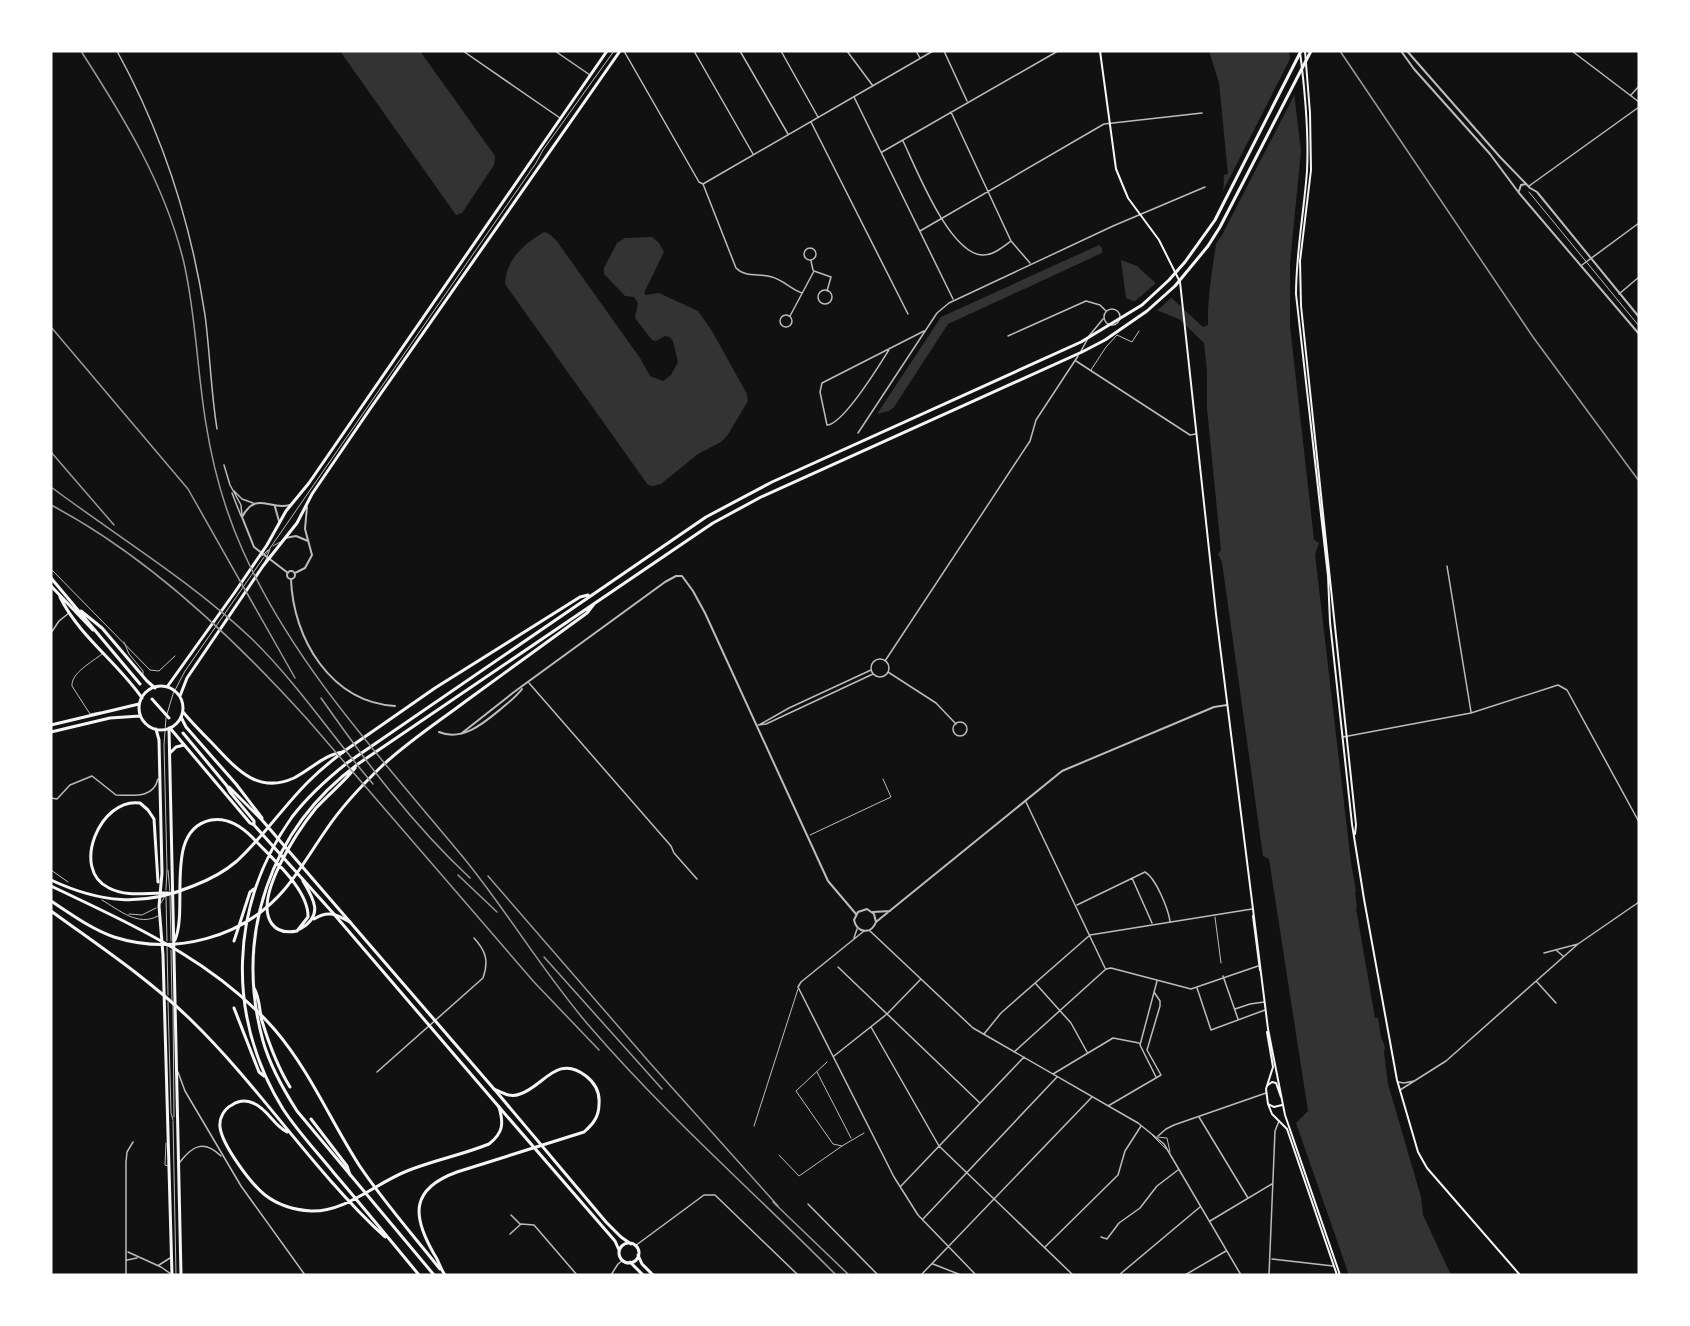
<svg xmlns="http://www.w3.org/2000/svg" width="1690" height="1326" font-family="Merriweather,serif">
<rect width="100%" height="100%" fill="#111"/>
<!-- water -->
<path fill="#333" d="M340 51H420L495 156 494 165 462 213 456 215Z
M1209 51H1289L1301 151 1290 263V326L1314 540 1319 543 1315 554 1351 863 1356 891 1355 892 1357 907 1356 908 1375 1018H1378L1381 1037 1385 1047 1384 1052 1388 1084 1421 1197 1423 1215 1451 1275H1349L1296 1123 1308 1111 1269 859 1263 856 1222 562 1218 554 1221 550 1207 408V371L1204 343 1179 319 1126 298 1121 260 1137 266 1203 327 1208 325C1207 274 1223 225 1224 175L1228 174 1219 83Z
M544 232 548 233 556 240 640 358 650 376 663 381 671 375 678 362 673 341 670 337 665 336 656 341 652 340 635 318 638 303 634 297 625 296 604 274V268L617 243 625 238 652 237 659 243 664 252 644 293 646 295 659 293 698 311 712 331 747 394 748 401 727 436 721 442 698 454 661 484 653 486 648 485 505 284C506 259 524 244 544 232Z
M1099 245 1102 248V253L948 324 894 407 889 411 877 414 941 317Z"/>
<!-- pier -->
<path fill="#111" d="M1293 53 1298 88 1221 237 1213 248 1221 195Z
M1157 282 1173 296 1160 308 1155 312 1133 303Z"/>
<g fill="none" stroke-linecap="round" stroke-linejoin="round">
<!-- service -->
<path stroke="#bcbcbc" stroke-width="1" d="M1529 192 1639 326
M1091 370 1106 347 1117 335 1132 342 1139 331
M273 546 280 542
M266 554 536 163 543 150 614 51
M262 556 268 550
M265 562 270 549
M51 569 150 670 159 671 175 656
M124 642 129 654 143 671V674
M100 712 90 714 72 686C71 673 92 662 102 654
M167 714 173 694 185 671 264 557
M810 835 891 797 883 779
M51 870 68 882
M168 870 170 893
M166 890 167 868 164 745 166 718
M170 896 171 941
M166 897 167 941
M102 900C119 910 138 927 158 916
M161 903 165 896
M129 914 142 915 156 908
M1215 917 1221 963
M167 945 168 995
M171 950 172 1001
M168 1002 171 1113 173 1120
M173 1004 174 1117
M827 1062 796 1091 833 1144 842 1146 864 1133
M817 1072 851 1138
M173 1121 176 1275
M754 1126 798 989
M1152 1135 1166 1149
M1157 1137 1167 1138 1170 1152
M166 1143 165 1165 168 1166
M779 1155 799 1176 842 1146"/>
<!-- pedestrian -->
<path stroke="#bcbcbc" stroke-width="1.5" d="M1619 294 1639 277
M1223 976 1238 1019
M1197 988 1211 1030 1265 1010
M1235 1009 1250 1004 1264 1002
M1101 1237 1107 1239 1119 1223 1140 1208 1157 1186 1178 1170"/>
<!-- minor -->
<path stroke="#bcbcbc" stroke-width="1.5" d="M117 51C162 133 191 223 205 315 210 353 211 392 217 429
M463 51 560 118
M555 51 590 75
M624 51 699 182 703 184 736 268C746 278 760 273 772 277 783 280 791 289 802 293
M694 51 753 154
M740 51 788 134
M781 51 818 117
M847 51 873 86
M916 51 920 58
M944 51 967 101
M1572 51 1639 102
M1631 95 1639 86
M854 97 953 299
M951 112 1011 241 1030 263
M811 122 908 314
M903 141C916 168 949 253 982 255 992 256 1003 247 1011 241
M882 152 1058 51
M703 184 933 51
M1529 186 1639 107
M920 231 1104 124 1202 113
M804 254a6 6 0 1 1 12 0a6 6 0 1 1-12 0Z
M811 261 813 270
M1582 265 1639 223
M818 297a7 7 0 1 1 14 0a7 7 0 1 1-14 0Z
M1104 317a8 8 0 1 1 16 0a8 8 0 1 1-16 0Z
M780 321a6 6 0 1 1 12 0a6 6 0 1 1-12 0Z
M790 316 814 271 831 277 827 291
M1008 336 1086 301 1100 305 1106 311
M1089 336 1103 319
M890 348C880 364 844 424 827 425L820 392 822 383 924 331
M1081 351 1087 340
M1076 361 1190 435 1196 434
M858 433 937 313 949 303 1113 226 1205 187
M224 465 230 485 241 505 242 516
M234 491 242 499 253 503
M232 493 241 516
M1447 566 1471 712
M51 633 59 621 69 613
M871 668a9 9 0 1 1 18 0a9 9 0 1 1-18 0Z
M885 661 1030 441 1036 420 1078 356
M888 672 936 703 956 724
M529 683 671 846 674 853 697 879
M953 729a7 7 0 1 1 14 0a7 7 0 1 1-14 0Z
M758 725 766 724 873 674
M759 725 789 708 871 670
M1343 737 1471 713 1558 685 1567 690 1639 822
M51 798 57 799 70 785 92 776 116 795C133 795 153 799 158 779
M1026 802 1105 968
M1132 878 1152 923
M1077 905 1145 872C1156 878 1168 909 1170 921
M864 931 801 982 798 987 894 1177 918 1215 976 1275
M870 931 973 1028 1138 1123 1164 1144 1241 1275
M854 938 857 929
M1556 950 1563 956
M1544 953 1578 944
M838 967 980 1103
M1537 982 1556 1003
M1036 984 1071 1023 1087 1052
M871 1027 939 1146 1073 1275
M984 1034 1001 1013 1090 935 1252 909
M1014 1052 1106 969 1111 968 1191 989 1258 966
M834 1056 887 1014 920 980
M178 1072 185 1091 241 1186 305 1275
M377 1072 483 978C489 961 486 951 474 938
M1053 1074 1113 1038 1139 1043
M1156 1077 1140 1045 1157 981
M1398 1082 1404 1083 1414 1081
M1400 1090 1446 1061 1578 944 1639 902
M1108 1106 1161 1075 1147 1050 1160 1006V1001L1154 992
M1199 1117 1248 1198
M1158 1136 1166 1129 1174 1125 1266 1093
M180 1162C193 1145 204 1140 221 1156
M901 1186 1024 1057
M808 1204 878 1275
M511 1215 520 1224
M923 1219 1057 1077
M1210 1221 1272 1184
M510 1234 521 1224 534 1225 577 1275
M635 1246 704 1195H715L798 1275
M1045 1247 1118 1175 1125 1151 1141 1126
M128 1252 161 1267 171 1274
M1272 1259 1333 1266
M127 1260 137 1258
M933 1264 961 1275
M159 1265 170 1258
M126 1275V1162L127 1152 133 1142
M611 1275 618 1264 623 1260
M921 1275 1092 1097
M1119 1275 1200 1207
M1185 1275 1226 1251
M1269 1275 1275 1131 1279 1121"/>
<!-- tertiary -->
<path stroke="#bcbcbc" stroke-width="2" d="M1401 51 1414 69 1490 154 1519 193 1639 334
M1407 51 1500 157 1530 188 1537 192 1639 317
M1519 191 1521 185 1526 184
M275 507 279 521
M285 538 296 536 308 541
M287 575a4 4 0 1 1 8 0a4 4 0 1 1-8 0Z
M288 573 254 547 242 517C257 490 269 511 290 505
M295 573 305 568 312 555 305 529 307 507
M291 579C293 639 331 702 395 706
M439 732C463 742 485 722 502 708 509 702 517 696 522 689
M462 733 514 692 665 582 676 576H682L693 591 705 613 828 881 856 914
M873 912 890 911
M876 922 874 914 867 909 858 912 854 920C857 933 871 935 876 922L1062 771 1214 707 1227 705"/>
<!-- secondary -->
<path stroke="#f5f5f5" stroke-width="2" d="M1100 51 1116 169 1128 198 1159 240 1180 282 1216 614 1268 1029 1285 1115 1340 1275
M1305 51 1310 113 1311 170 1300 261 1301 306 1356 825 1355 834
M1300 52C1305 91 1309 131 1307 171 1304 212 1296 253 1296 294L1328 576 1330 622 1352 824 1364 899 1397 1080 1418 1152 1427 1168 1520 1275
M1253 916 1260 970
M1267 1032 1273 1067 1266 1089 1268 1104 1272 1114 1287 1129 1337 1275
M1268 1085 1272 1082 1276 1083 1281 1097
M1268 1104 1274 1107 1282 1105"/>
<!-- primary -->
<path stroke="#f5f5f5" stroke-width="3" d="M139 708a22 22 0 1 1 44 0a22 22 0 1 1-44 0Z
M167 687 235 592 267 545 286 511 309 483 607 51
M180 696 187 678 263 566 297 523 312 494 370 409 620 51
M183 712C192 723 202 733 212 743 235 767 256 795 294 778 310 770 325 754 343 752
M51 725 139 704
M169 728 181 1275
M156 729 159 740 162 873 159 906 163 955 172 1275
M51 732 110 718 140 716
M171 752 176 747 184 745
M158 882 154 819 148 810 140 803C100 797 70 870 109 888 128 898 148 892 168 893
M495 1090 606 1222 621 1237 631 1244
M499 1107 615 1241 619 1250
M619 1253a10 10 0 1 1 20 0a10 10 0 1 1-20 0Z
M638 1255 642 1264 653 1275
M630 1262 643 1275"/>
<!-- trunk -->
<path stroke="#f5f5f5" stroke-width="3" d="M51 578 140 684
M51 586 93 630
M60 597C79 636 118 663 142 698
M81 611 102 628 147 681 155 688
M152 699 169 718
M181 717 186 727 236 784 262 818
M170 728 250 823 254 825
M183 733 227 786 230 792 254 821V825L333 913 499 1107
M229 787 262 820 494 1089
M51 880C100 903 143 907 193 886 209 880 224 872 237 861 263 837 283 807 308 782 319 771 331 761 343 752
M51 886C132 925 214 960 275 1030 310 1071 330 1120 359 1165 383 1201 413 1235 440 1269"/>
<!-- motorway -->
<path stroke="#f5f5f5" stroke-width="3" d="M343 752 435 688 580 597 588 595
M51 901C71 914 91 929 114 937 174 956 243 938 284 890 300 871 312 850 326 830 342 806 362 785 383 765 409 741 438 722 466 701 506 672 547 642 587 613L594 604
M51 911C99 946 149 979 191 1020 261 1088 313 1171 385 1237
M314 919C328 910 335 914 350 922
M300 929C324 916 314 899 303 881
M175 940C189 907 163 830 211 820 227 817 241 826 252 837 270 857 309 889 308 917L297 931C287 933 278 932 272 924 252 898 299 829 316 808 329 794 344 782 355 768
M234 941 250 892 254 889
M254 988C260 998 259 1010 262 1021 269 1044 277 1066 290 1087
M234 1008 259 1072 264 1076
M311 1119 347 1166 350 1175
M287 1132C273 1125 268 1109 253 1103 246 1100 238 1101 232 1105 224 1109 219 1118 220 1127 222 1145 251 1184 265 1195 278 1205 295 1210 311 1211 346 1212 376 1183 407 1171 434 1160 462 1155 489 1144 503 1133 504 1124 499 1107
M419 1275C391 1241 363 1207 334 1173 317 1152 298 1132 283 1109 226 1016 229 906 292 817 308 796 327 779 347 763L706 517 772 482 1081 342 1142 305 1169 280 1185 262 1215 220 1301 51
M434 1275 297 1111C283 1089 270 1066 263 1041 234 935 270 829 358 764L713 523 761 497 1082 352 1105 340 1147 311 1175 286 1208 246 1220 227 1311 51
M445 1275C440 1268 439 1261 434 1254 412 1216 410 1189 457 1172L584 1132C593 1124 599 1117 599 1104 600 1093 595 1083 586 1076 557 1053 543 1087 520 1094 510 1098 503 1093 494 1089"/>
<!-- rail -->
<path stroke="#9a9a9a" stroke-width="1.5" d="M81 51C124 118 165 184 184 263 196 316 197 370 206 424 213 468 225 511 243 551 295 667 383 760 463 857 508 912 544 974 591 1028 667 1116 754 1192 836 1275
M1340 51 1533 337 1639 481
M51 327 188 489 295 678
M51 452 114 525
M51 487C118 537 191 581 252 639 297 683 332 736 373 784
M51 505C148 556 235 639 308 720L534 982 599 1050
M321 698C366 762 412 824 470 878
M458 875 497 912
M488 876 650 1063 778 1206
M544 957 662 1089
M773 1202 849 1275"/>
</g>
<!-- border -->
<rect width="1690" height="1326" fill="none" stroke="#ffffff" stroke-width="105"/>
</svg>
